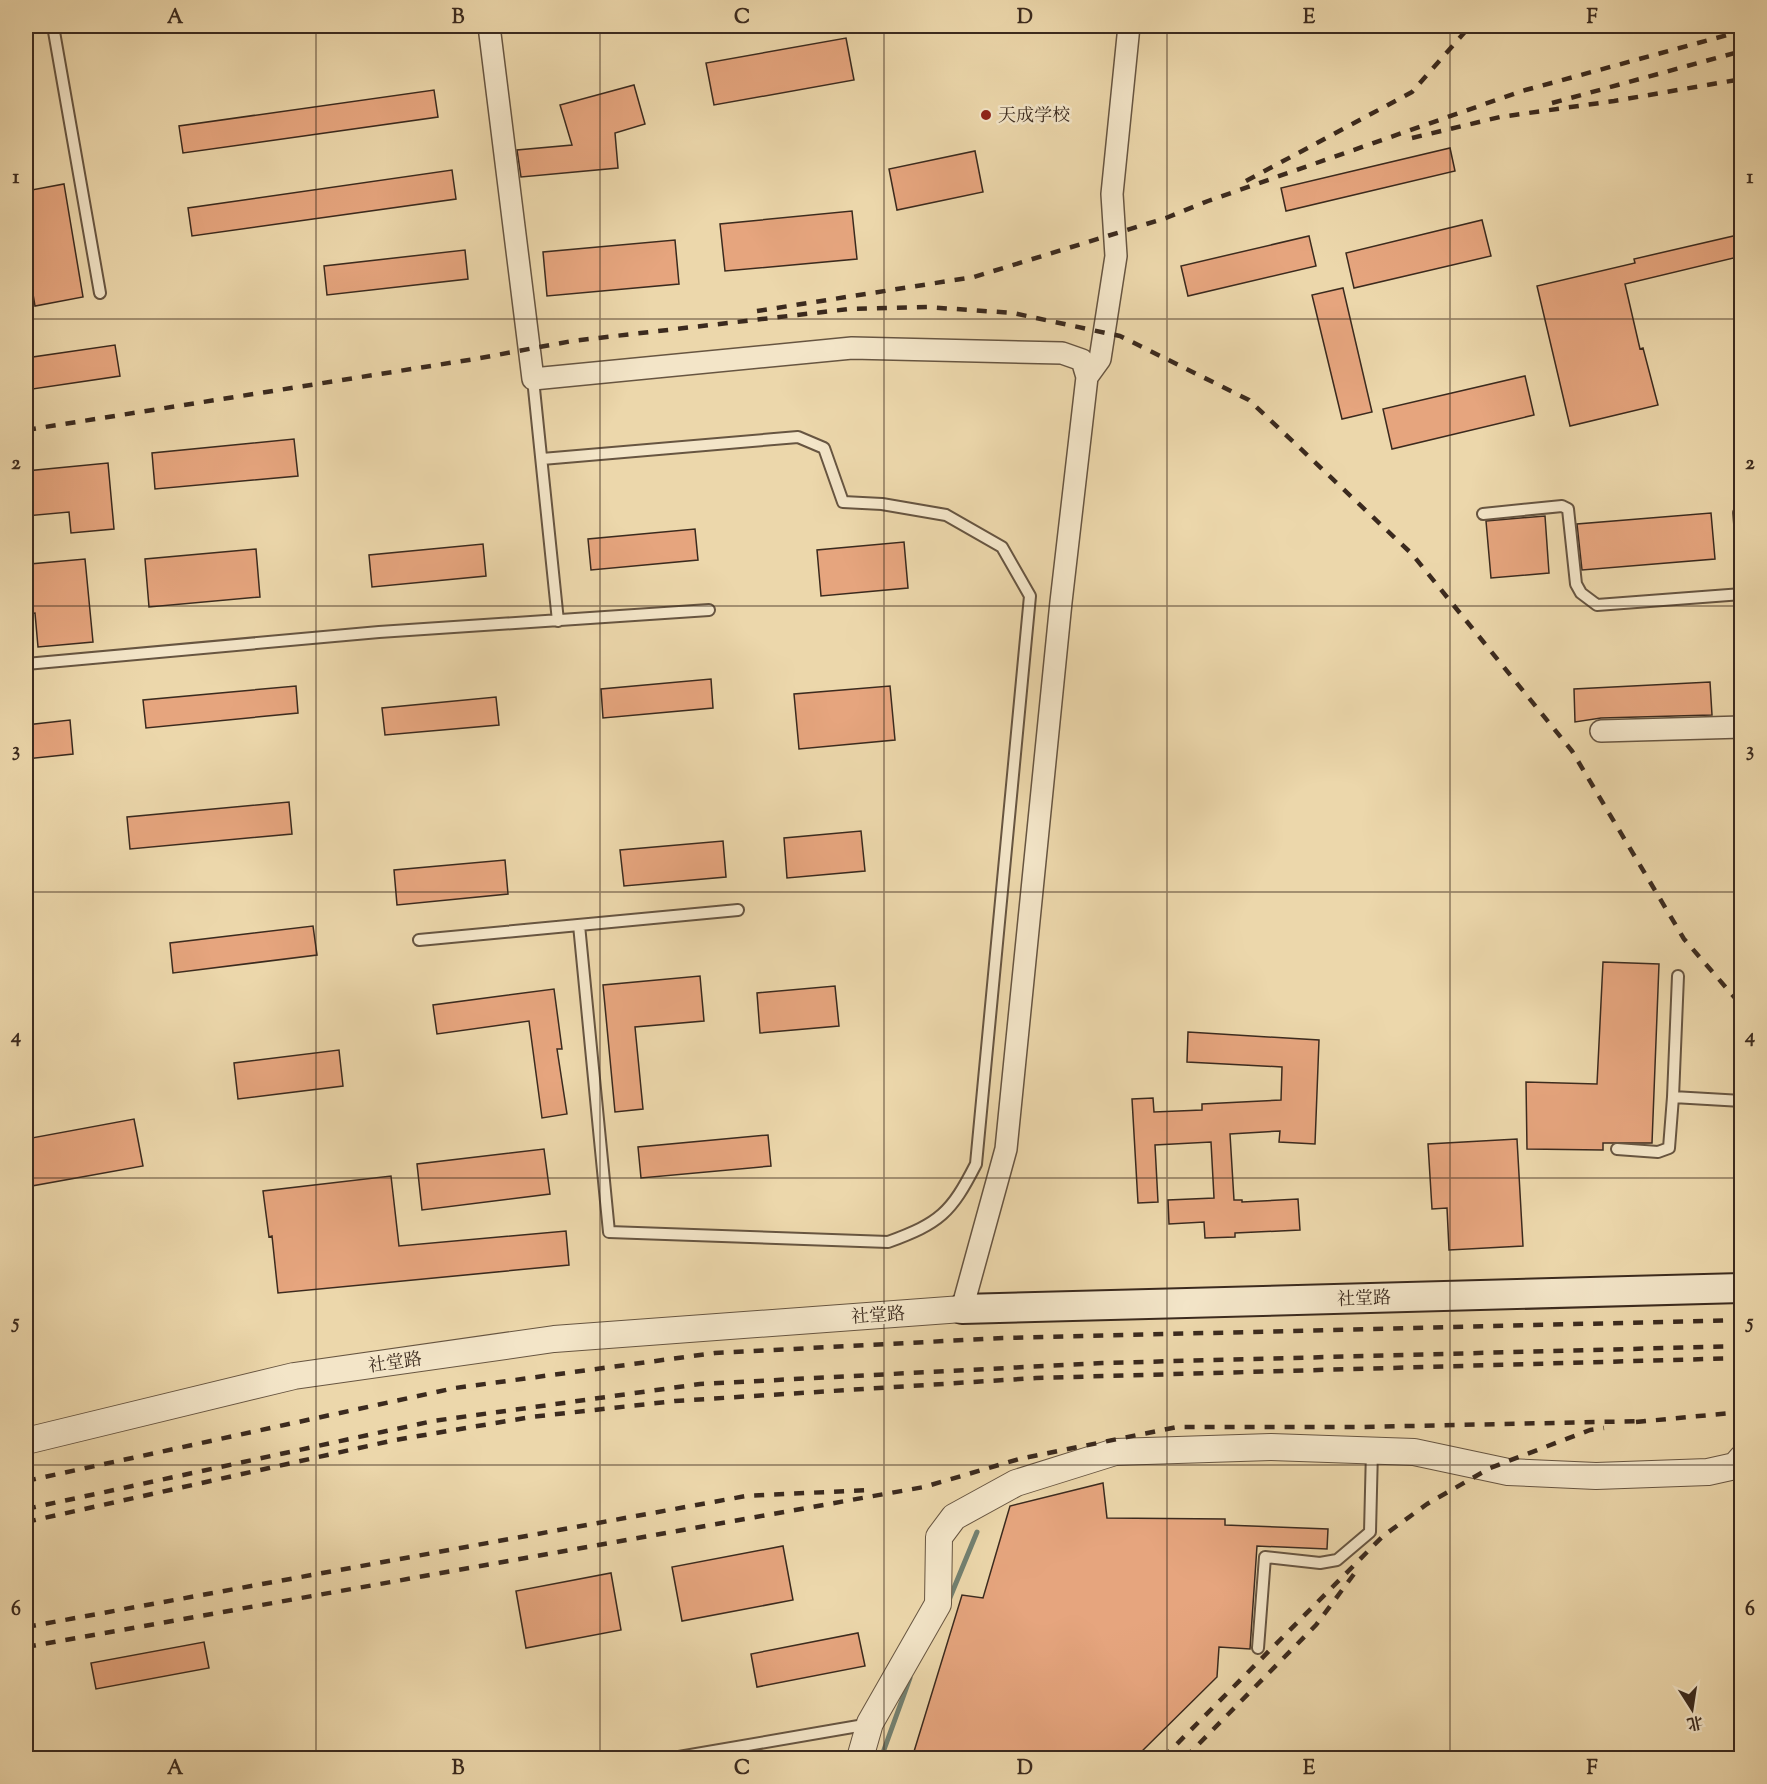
<svg xmlns="http://www.w3.org/2000/svg" width="1767" height="1784" font-family="'Sorts Mill Goudy','Noto Serif SC',serif">
<rect width="100%" height="100%" fill="#ecd7ab"/>
<filter id="stains"><feTurbulence type="fractalNoise" baseFrequency=".00333" numOctaves="4"/><feColorMatrix values="0 0 0 0 .2 0 0 0 0 .09 0 0 0 0 .02 0 0 0 .5 -.17"/></filter>
<radialGradient id="worn" r=".72"><stop offset=".6" stop-color="#630" stop-opacity="0"/><stop offset="1" stop-color="#630" stop-opacity=".3"/></radialGradient>
<g fill="none" stroke-linecap="round" stroke-linejoin="round">
<!-- stream -->
<path stroke="#738070" stroke-width="5" d="M949 1600 977 1532
M881 1758 910 1678"/>
</g>
<!-- building -->
<path fill="#e6a57e" stroke="#3b2a1e" stroke-width="1.5" d="M846 38 854 80 714 105 706 63Z
M634 85 645 124 615 133 618 168 521 177 517 150 572 145 560 105Z
M434 90 438 117 183 153 179 126Z
M1450 148 1455 171 1286 211 1281 188Z
M975 151 983 192 897 210 889 169Z
M452 170 456 199 192 236 188 208Z
M64 184 83 297 35 306 26 253V191Z
M852 211 857 259 725 271 720 224Z
M1482 220 1491 256 1354 288 1346 253Z
M1742 234V256L1625 284 1640 349 1643 348 1658 405 1570 426 1537 286 1635 263 1634 259Z
M1309 236 1316 266 1188 296 1181 266Z
M675 240 679 284 547 296 543 252Z
M465 250 468 279 327 295 324 266Z
M1343 288 1372 412 1342 419 1312 295Z
M115 345 120 376 26 390V358Z
M1525 376 1534 415 1392 449 1383 409Z
M294 439 298 476 155 489 152 453Z
M108 463 114 529 71 533 69 512 26 516V471Z
M1711 513 1715 559 1582 570 1577 524Z
M1545 516 1549 573 1491 578 1486 521Z
M695 529 698 560 591 570 588 539Z
M904 542 908 588 821 596 817 550Z
M483 544 486 576 372 587 369 555Z
M256 549 260 597 149 607 145 559Z
M85 559 93 642 38 647 35 613 26 614V585L32 584 30 564Z
M711 679 713 708 603 718 601 689Z
M1710 682 1712 715 1601 718 1575 722 1574 689Z
M296 686 298 713 146 728 143 700Z
M890 686 895 740 799 749 794 694Z
M496 697 499 725 385 735 382 708Z
M70 720 73 754 26 759V725Z
M289 802 292 834 130 849 127 817Z
M861 831 865 871 787 878 784 838Z
M723 841 726 877 624 886 620 850Z
M505 860 508 894 397 905 394 870Z
M313 926 317 955 173 973 170 943Z
M1603 962 1659 964 1652 1143H1603V1150L1527 1149 1526 1082 1597 1084Z
M700 976 704 1021 635 1027 643 1109 615 1112 603 985Z
M835 986 839 1026 760 1033 757 993Z
M554 989 562 1049H557L567 1114 542 1118 529 1021 437 1034 433 1005Z
M1188 1032 1319 1040 1315 1144 1279 1142 1280 1131 1230 1134 1234 1200H1242V1202L1298 1199 1300 1230 1235 1233V1237L1205 1238 1204 1222 1169 1224 1168 1200 1214 1198 1211 1142 1155 1145 1158 1202 1138 1203 1132 1099 1153 1098 1154 1112 1202 1110V1104L1281 1100 1282 1067 1187 1062Z
M339 1050 343 1086 238 1099 234 1063Z
M134 1119 143 1166 26 1187V1139Z
M768 1135 771 1166 641 1178 638 1147Z
M1517 1139 1523 1246 1449 1250 1447 1208 1432 1209 1428 1144Z
M544 1149 550 1194 422 1210 417 1164Z
M391 1176 399 1246 566 1231 569 1265 278 1293 272 1236 269 1237 263 1191Z
M1103 1483 1107 1518 1225 1519V1525L1328 1529 1327 1549 1257 1546 1250 1649 1219 1647 1217 1677 1135 1758H912L962 1595 983 1598 1010 1506Z
M783 1546 793 1600 682 1621 672 1567Z
M611 1573 621 1630 526 1648 516 1591Z
M858 1633 865 1666 757 1687 751 1654Z
M204 1642 209 1668 96 1689 91 1663Z"/>
<g fill="none" stroke-linecap="round" stroke-linejoin="round">
<defs>
<path id="service" d="M53 26 100 293
M533 379 558 621
M542 459 798 437 824 448 843 502 882 504 946 515 1002 547 1030 596 976 1164C951 1213 940 1223 888 1242L609 1232 579 925
M1739 513 1742 545
M1483 514 1562 506 1568 509 1576 584 1581 593 1597 605 1742 594
M26 664 379 632 709 610
M419 940 738 910
M1678 976 1673 1097 1742 1101
M1617 1149 1658 1152 1669 1148 1673 1097
M1258 1648 1265 1557 1320 1563 1337 1560 1370 1532 1372 1450
M673 1758 870 1724"/>
<path id="minor" d="M489 26 533 379 852 348 1062 353 1082 360 1087 377 1061 602 1006 1149 962 1309
M1087 377 1100 359 1116 256 1112 194 1129 26
M1601 731 1742 727"/>
<path id="tertiary" d="M26 1441 294 1376 554 1339 962 1309
M860 1758 870 1723 938 1604 939 1537 954 1517 1016 1483 1115 1452 1271 1447 1414 1452 1508 1472 1596 1476 1708 1472 1735 1466 1742 1458"/>
<path id="secondary" d="M962 1309 1742 1288"/>
</defs>
<!-- service casing -->
<use href="#service" stroke="#675541" stroke-width="14"/>
<!-- minor casing -->
<use href="#minor" stroke="#675541" stroke-width="24"/>
<!-- tertiary casing -->
<use href="#tertiary" stroke="#675541" stroke-width="28"/>
<!-- secondary casing -->
<use href="#secondary" stroke="#3b2a1e" stroke-width="32"/>
<!-- service -->
<use href="#service" stroke="#f3e5c8" stroke-width="10"/>
<!-- minor -->
<use href="#minor" stroke="#f3e5c8" stroke-width="21"/>
<!-- tertiary -->
<use href="#tertiary" stroke="#f3e5c8" stroke-width="26"/>
<!-- secondary -->
<use href="#secondary" stroke="#f3e5c8" stroke-width="28"/>
<!-- rail -->
<path stroke="#3b2a1e" stroke-width="4.5" stroke-dasharray="10 10" stroke-linecap="butt" d="M1552 103 1742 51
M1412 138 1500 117 1614 101 1742 79
M1246 181 1412 92 1470 26
M757 311 974 277 1166 218 1208 201 1522 91 1742 31
M26 430 475 359 572 341 849 309 927 307 1013 313 1120 336 1249 400 1412 554 1572 751 1684 939 1742 1006
M1636 1422 1742 1412
M26 1481 455 1388 715 1353 1003 1338 1742 1320
M26 1509 433 1421 700 1384 1102 1363 1742 1346
M26 1522 395 1440 531 1417 675 1401 1036 1378 1742 1358
M26 1627 746 1496 867 1490
M26 1647 924 1487 1019 1459 1177 1427H1362L1645 1421
M1163 1758 1383 1536 1427 1504 1490 1468 1590 1430 1604 1428
M1185 1758 1316 1625 1354 1574"/>
</g>
<!-- grid -->
<path fill="none" stroke="#3b2a1e" stroke-width="1.5" stroke-opacity="0.55" d="M316 26V1758M600 26V1758M884 26V1758M1167 26V1758M1450 26V1758M26 319H1742M26 606H1742M26 892H1742M26 1178H1742M26 1465H1742"/>
<!-- markers -->
<circle fill="#8f2418" stroke="#f3e5c8" stroke-width="2" cx="986" cy="115" r="6"/>
<g text-anchor="middle" stroke-width="5" stroke-linejoin="round" paint-order="stroke">
<!-- poi labels -->
<g font-size="18" fill="#3b2a1e" stroke="#f3e5c8" text-anchor="start">
<text x="998" y="121">天成学校</text>
</g>
<!-- street labels -->
<g font-size="18" fill="#3b2a1e" stroke="#f3e5c8">
<text transform="translate(1364 1298) rotate(-2)" y="6">社堂路</text>
<text transform="translate(878 1315) rotate(-4)" y="6">社堂路</text>
<text transform="translate(395 1362) rotate(-8)" y="6">社堂路</text>
</g>
</g>
<!-- margin -->
<rect width="1767" height="1784" fill="none" stroke="#ecd7ab" stroke-width="66"/>
<!-- north arrow -->
<g transform="translate(1692 1709) rotate(168)" stroke="#f3e5c8" stroke-width="4.5" paint-order="stroke">
<path d="M0-4.5L10 22L0 15L-10 22Z" fill="#3b2a1e"/>
<text y="-9" font-size="16" font-weight="bold" text-anchor="middle" fill="#3b2a1e">北</text>
</g>
<rect x="33" y="33" width="1701" height="1718" fill="none" stroke="#3b2a1e" stroke-width="2"/>
<g font-size="20" text-anchor="middle" font-weight="bold" fill="#3b2a1e">
<text x="175" y="23">A</text>
<text x="458" y="23">B</text>
<text x="742" y="23">C</text>
<text x="1025" y="23">D</text>
<text x="1309" y="23">E</text>
<text x="1592" y="23">F</text>
<text x="16" y="183">1</text>
<text x="1750" y="183">1</text>
<text x="16" y="469">2</text>
<text x="1750" y="469">2</text>
<text x="16" y="756">3</text>
<text x="1750" y="756">3</text>
<text x="16" y="1042">4</text>
<text x="1750" y="1042">4</text>
<text x="16" y="1328">5</text>
<text x="1750" y="1328">5</text>
<text x="16" y="1615">6</text>
<text x="1750" y="1615">6</text>
<text x="175" y="1774">A</text>
<text x="458" y="1774">B</text>
<text x="742" y="1774">C</text>
<text x="1025" y="1774">D</text>
<text x="1309" y="1774">E</text>
<text x="1592" y="1774">F</text>
</g>
<rect width="100%" height="100%" filter="url(#stains)"/>
<rect width="100%" height="100%" fill="url(#worn)"/>
</svg>
